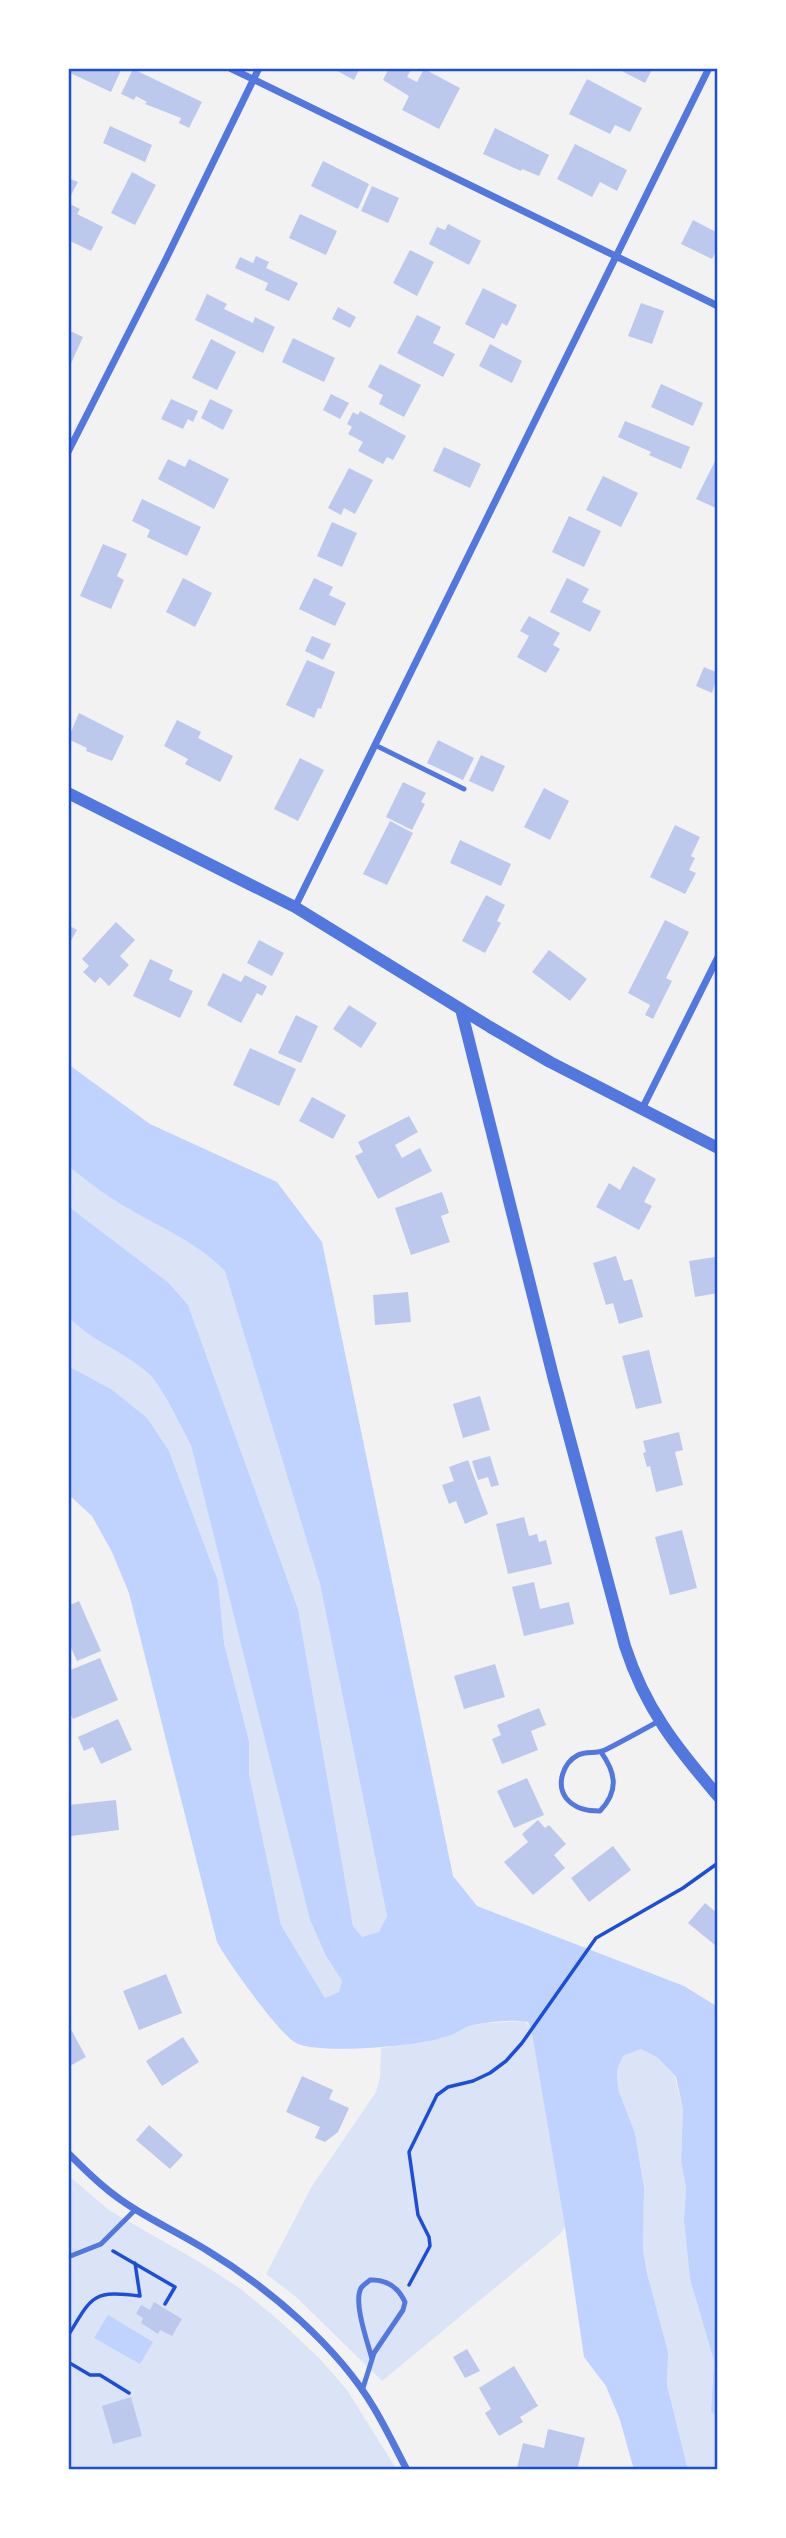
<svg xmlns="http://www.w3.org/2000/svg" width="786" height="2538" font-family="Quicksand,sans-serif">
<rect width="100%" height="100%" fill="#f2f2f2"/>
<!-- green -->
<path fill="#dbe4f7" d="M68 1166C84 1178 99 1191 116 1201 153 1225 194 1239 225 1270L320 1584 387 1916 379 1933 362 1937 353 1926 298 1609 188 1305 169 1283 68 1206Z
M68 1316C91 1342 123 1350 149 1374 161 1384 182 1429 191 1445L310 1920 326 1956 342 1981 339 1992 325 1998 281 1925 249 1774V1741L224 1643 218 1581 169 1451 111 1389 68 1366Z
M524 2021 531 2027 565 2227 559 2235 382 2381 296 2297 266 2274 312 2186 376 2092 380 2077 381 2048 443 2038 469 2026 487 2023Z
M641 2049 658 2058 675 2077 683 2109 681 2161 686 2188 684 2221 690 2279 714 2361 711 2411 718 2418V2470H688L667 2385 668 2352 647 2273 643 2250 644 2188 635 2133 618 2089 617 2070 623 2056Z
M68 2175 109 2210 201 2263 241 2289 282 2323 321 2360 347 2390 397 2470H68Z"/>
<!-- water -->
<path fill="#bfd3fe" d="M68 1064 150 1124 277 1182 322 1242 453 1876 477 1906 684 1986 718 2007V2418L711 2411 714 2361 690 2279 684 2221 686 2188 681 2161 683 2109 676 2077 658 2058 641 2049 623 2056 617 2070 618 2089 635 2133 644 2188 643 2250 647 2273 668 2352 667 2385 688 2470H634L620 2420 606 2386 584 2357 565 2227 531 2028 528 2022C511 2019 487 2022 469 2026 461 2029 454 2035 445 2037 419 2046 320 2055 296 2043 279 2034 227 1961 217 1942L129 1593 112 1552 92 1516 68 1494V1366L111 1389 147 1418 169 1451 218 1581 224 1643 249 1741V1774L281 1925 325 1998 339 1992 342 1981 326 1956 310 1920 191 1445C182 1429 161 1384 149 1374 123 1350 91 1342 68 1316V1206L169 1283 188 1305 298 1609 353 1926 362 1937 379 1932 387 1916 320 1584 225 1271C194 1239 153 1225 116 1201 99 1191 84 1178 68 1166Z
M108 2315 153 2342 140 2364 94 2338Z"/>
<!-- building -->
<path fill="#bdc9ec" d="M69 68H122L111 92 68 72Z
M332 68H360L354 80Z
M389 68H412L407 77 417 82 424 69 460 88 439 129 402 110 409 96 383 80Z
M616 68H653L645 83Z
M133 69 202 102 189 128 179 123 181 118 145 104 147 102 136 96 134 100 121 94Z
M587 79 642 108 630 132 615 125 610 134 569 114Z
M110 126 152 145 145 162 103 143Z
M495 128 549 155 539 176 522 169 521 171 483 154Z
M575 144 627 170 617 191 600 182 592 197 557 179Z
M323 161 369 184 358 209 311 186Z
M132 172 156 185 135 225 111 213Z
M68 178 78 182 70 197 68 196Z
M372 186 399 198 388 223 361 211Z
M68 203 80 209 77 214 103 227 91 251 68 240Z
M300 214 337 231 326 255 289 238Z
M693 220 718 233V247L712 259 681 244Z
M448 224 481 241 469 265 429 244 437 227 445 230Z
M410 250 434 262 417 296 393 283Z
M256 256 269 262 266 268 298 283 289 301 265 290 268 283 235 268 240 257 253 263Z
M483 288 517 305 507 326 502 323 494 339 465 324Z
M207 294 227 304 224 309 253 323 255 317 275 327 263 353 195 320Z
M641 303 664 311 652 344 628 336Z
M338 307 356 317 350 328 332 319Z
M417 315 441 327 433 343 455 354 443 377 397 353Z
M68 330 83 337 68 370Z
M293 338 335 358 324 382 282 362Z
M211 339 236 352 217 390 192 378Z
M490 344 522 361 512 383 479 366Z
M380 364 421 385 404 417 379 404 383 395 368 387Z
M661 384 703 403 693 426 651 407Z
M331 394 349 403 340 419 323 410Z
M171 399 198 411 193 422 188 419 183 429 161 419Z
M210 399 233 410 223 430 201 418Z
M360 411 406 436 393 460 387 457 383 464 358 451 363 442 348 434 352 427 347 424 353 412 358 415Z
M625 421 690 447 681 469 649 455 651 452 618 437Z
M444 447 481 464 470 488 433 471Z
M718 455V509L696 499Z
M168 459 185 467 189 459 229 479 214 509 158 479Z
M349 468 373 480 355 514 344 508 341 515 328 508Z
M603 476 638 493 621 527 586 510Z
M142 499 201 527 187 556 147 537 150 530 132 521Z
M569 516 601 531 584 567 552 552Z
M332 522 357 533 342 567 317 556Z
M103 544 127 554 117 576 124 580 111 609 80 596Z
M183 578 212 593 195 627 166 612Z
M314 578 333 587 329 595 346 603 335 626 299 609Z
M567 578 589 589 582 602 601 611 590 632 550 612Z
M529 616 560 633 553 645 560 649 546 673 517 657 529 636 520 631Z
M312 636 331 644 323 660 305 651Z
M307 660 335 672 321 709 318 708 314 718 286 705Z
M704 667 718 673 712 693 696 686Z
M79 713 124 736 112 761 86 751 87 748 68 739Z
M177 720 201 732 198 738 233 756 220 782 185 764 188 759 164 746Z
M438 740 474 758 463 780 427 763Z
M481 755 505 766 493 792 469 781Z
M300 758 324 770 298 821 274 809Z
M403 782 426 793 421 802 425 804 412 830 386 817Z
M544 788 569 801 550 840 524 827Z
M390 821 413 833 387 885 363 874Z
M675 825 700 837 691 856 695 858 689 870 696 873 685 894 650 877Z
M460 840 511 864 501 886 450 863Z
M486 895 505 905 497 921 501 923 485 953 462 941Z
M665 920 689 932 666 978 672 981 653 1019 645 1015 650 1005 628 993Z
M116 922 135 940 120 956 129 965 109 986 100 977 95 983 83 972 89 966 82 959Z
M68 925 77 930 68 946Z
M259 940 284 953 272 976 247 963Z
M549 950 587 979 570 1001 532 972Z
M150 959 173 970 169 980 193 991 180 1018 133 996Z
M223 973 241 982 245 975 267 986 262 996 257 993 241 1023 207 1005Z
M349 1005 377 1023 361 1048 333 1029Z
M296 1015 318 1026 301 1063 278 1053Z
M250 1048 296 1069 279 1106 233 1085Z
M312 1097 346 1115 333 1139 299 1121Z
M409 1116 418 1132 395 1145 402 1158 420 1148 432 1171 378 1199 355 1156 363 1152 358 1142Z
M633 1166 656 1179 644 1202 652 1206 639 1230 596 1207 609 1183 620 1190Z
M442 1192 449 1213 441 1216 450 1242 411 1255 395 1208Z
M616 1256 624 1281 632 1279 643 1317 619 1324 613 1303 606 1305 593 1263Z
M715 1257 718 1293 695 1297 689 1261Z
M408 1292 411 1322 375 1325 373 1295Z
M649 1350 662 1403 636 1409 622 1356Z
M480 1396 490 1430 463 1438 453 1404Z
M679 1432 683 1450 675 1452 683 1485 656 1492 650 1466 647 1467 643 1453 646 1452 643 1441Z
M490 1456 499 1485 491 1487 488 1477 478 1480 472 1461Z
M468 1460 488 1514 465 1524 456 1501 449 1504 442 1485 454 1481 449 1467Z
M524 1517 529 1536 537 1534 539 1542 546 1540 552 1564 508 1574 496 1524Z
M682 1530 697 1588 670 1595 655 1537Z
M534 1582 540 1609 569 1602 574 1624 524 1636 512 1587Z
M79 1601 101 1651 77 1661 68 1641V1606Z
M100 1658 118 1700 73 1719 68 1709V1671Z
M495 1664 505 1697 464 1709 454 1676Z
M539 1708 546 1725 531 1731 538 1750 502 1764 492 1739 501 1735 497 1725Z
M118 1719 132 1750 101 1764 93 1747 84 1751 78 1737Z
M527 1778 544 1815 514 1828 497 1791Z
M116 1800 119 1830 71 1836 68 1805Z
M538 1820 545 1828 549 1825 566 1844 554 1855 565 1868 533 1895 504 1862 528 1842 522 1834Z
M613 1846 631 1870 589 1902 571 1878Z
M705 1903 716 1912 718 1909V1942L715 1945 688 1923Z
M166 1974 182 2013 139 2030 123 1991Z
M68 2024 86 2057 68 2067Z
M183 2037 199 2062 162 2086 146 2061Z
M302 2076 333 2090 329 2099 349 2108 338 2132 325 2142 315 2138 320 2127 286 2112Z
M149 2125 183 2155 170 2169 136 2140Z
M154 2302 182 2319 172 2336 160 2330 158 2334 141 2323 143 2318 136 2314 141 2305 150 2310Z
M467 2349 480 2371 465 2378 453 2357Z
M514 2366 538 2406 520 2417 523 2422 499 2436 485 2413 491 2409 479 2388Z
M131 2397 142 2436 113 2444 102 2406Z
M548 2429 585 2438 577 2470 517 2468 523 2443 544 2448Z"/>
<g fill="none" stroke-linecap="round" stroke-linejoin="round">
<!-- path -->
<path stroke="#1d4ed8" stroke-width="3.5" d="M113 2251 175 2287 165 2304
M409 2285 430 2246 429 2237 418 2215 409 2152 437 2095 448 2087 473 2081 490 2073 506 2061 522 2043 596 1938 683 1888 718 1863
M68 2336C92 2296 92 2290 140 2296L135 2263
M68 2362 90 2375H100L129 2393"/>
<!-- service -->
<path stroke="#5277de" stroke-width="5" d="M162 68H165
M375 745 464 789
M601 1752C616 1773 619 1791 600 1811 587 1811 575 1809 566 1798 556 1784 563 1763 578 1755 586 1751 597 1754 605 1750 623 1741 641 1731 659 1721
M68 2257 101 2244 136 2209
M362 2391 374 2353 403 2310 405 2302C398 2287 387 2279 370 2280 367 2283 363 2285 361 2288 353 2303 368 2343 372 2359"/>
<!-- minor -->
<path stroke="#5277de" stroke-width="7" d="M230 68 718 306
M68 452 166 259 259 68
M295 907 709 68
M642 1109 718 957
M68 2153C79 2164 91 2176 103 2186 134 2213 173 2229 208 2251 269 2288 338 2347 374 2408 386 2428 396 2449 407 2470"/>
<!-- tertiary -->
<path stroke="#5277de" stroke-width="12" d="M68 793 295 907 490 1027 550 1062 718 1148
M461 1009 553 1376 625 1646C645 1708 676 1747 718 1796"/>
</g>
<!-- border -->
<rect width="786" height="2538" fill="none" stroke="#ffffff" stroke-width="140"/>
<rect x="70" y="70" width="646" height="2398" fill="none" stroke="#1d4ed8" stroke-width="2.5"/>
</svg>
